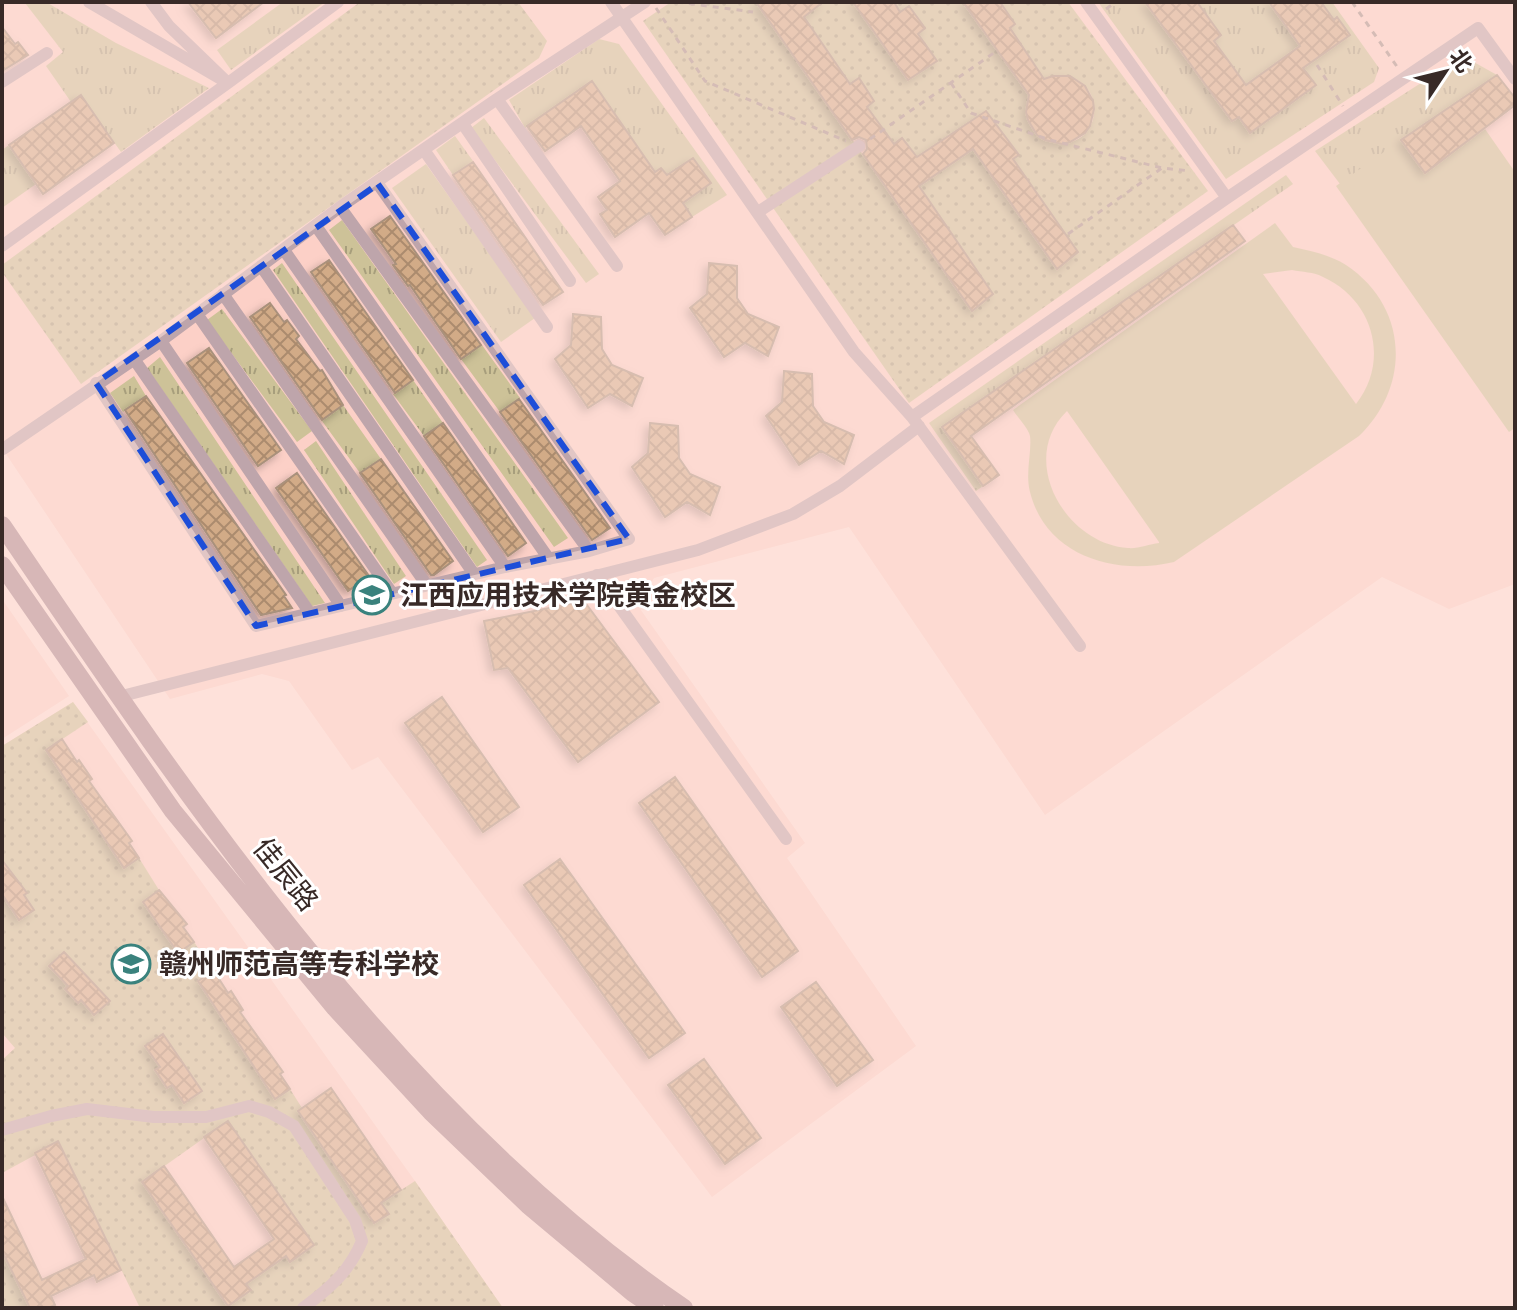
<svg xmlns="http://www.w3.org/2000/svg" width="1517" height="1310" font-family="Cabin,'Noto Sans SC',sans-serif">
<defs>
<pattern id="grass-tufts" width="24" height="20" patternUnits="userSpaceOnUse" patternTransform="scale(2)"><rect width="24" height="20" fill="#cdc298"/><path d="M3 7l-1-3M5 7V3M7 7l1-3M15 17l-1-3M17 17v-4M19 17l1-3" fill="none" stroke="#a79e7c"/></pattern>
<pattern id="garden-dots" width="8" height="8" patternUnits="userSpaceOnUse" patternTransform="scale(2)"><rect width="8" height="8" fill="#cdc298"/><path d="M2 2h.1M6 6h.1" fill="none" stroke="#a79e7c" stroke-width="1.8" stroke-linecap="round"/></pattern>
<pattern id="building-cross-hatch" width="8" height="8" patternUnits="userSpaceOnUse" patternTransform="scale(2)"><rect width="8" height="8" fill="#d2ab87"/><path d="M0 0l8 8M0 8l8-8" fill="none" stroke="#ab8b6e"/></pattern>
<filter id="shadow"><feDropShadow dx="-4" dy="4" stdDeviation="4" flood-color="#0004"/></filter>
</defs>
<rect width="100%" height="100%" fill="#fee1da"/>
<!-- built -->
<path fill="#fcd0c7" d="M2 2H1515V584L1449 609 1382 577 1045 815 849 527 654 578 638 606 805 843 787 858 916 1046 712 1197 378 757 352 770 289 681 262 674 170 699 2 448Z
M2 599 69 696 2 739Z
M73 702 415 1181 503 1308H2V746Z"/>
<!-- grass -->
<path fill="url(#grass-tufts)" d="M46 2 116 43 209 88 121 152 81 96 71 102 46 66 63 52 25 3Z
M283 2H325L231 70 217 50Z
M1098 2H1145L1232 121 1315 85 1303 68 1350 35 1338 18 1333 20 1321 2H1332L1379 68 1374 82 1226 179Z
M1197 2H1269L1300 46 1246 85 1214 41 1221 35Z
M599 39 619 44 727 195 692 217 683 203 710 183 693 158 681 166 689 178 675 187 661 168 655 172 592 82 525 128 509 100Z
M1463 56 1497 75 1340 184 1315 151Z
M484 118 599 274 586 283 471 128Z
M455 136 473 161 453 175 436 150Z
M9 145 36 184 2 208V150Z
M426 164 535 318 501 342 392 188Z
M1286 175 1293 184 943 427 983 486 976 491 929 423Z
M342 220 568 538 554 547 329 230Z
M282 263 487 560 477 567 273 270Z
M222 309 312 431 297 442 207 320Z
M482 345 520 398 500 412 461 359Z
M160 357 325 603 312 606 147 368Z
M134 376 146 396 123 412 110 393Z
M413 380 443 423 424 436 393 394Z
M343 405 381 459 360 473 322 421Z
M316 441 406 576 394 584 304 450Z"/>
<!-- garden -->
<path fill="url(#garden-dots)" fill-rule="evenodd" d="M360 2H518L547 41 539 58 81 384 2 272V265Z
M671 2H756L972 311 993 293 919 186 973 149 1057 269 1077 252 1013 159 1019 154 986 111 917 157 902 138 894 144 867 107 874 101 858 79 850 84 804 17 823 2H853L908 80 936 60 918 34 924 28 909 7 900 12 894 2H963L1029 95C1012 147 1088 162 1094 114 1095 103 1092 93 1084 85 1073 74 1058 74 1044 79L1010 28 1015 24 1000 2H1068L1208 191 909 403 643 21Z
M73 702 88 722 46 750 124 867 139 858 159 890 143 902 178 953 194 942 214 971 198 982 275 1099 290 1089 302 1108 298 1112 374 1223 388 1214 381 1203 415 1181 503 1308H140L59 1142 2 1173V1060L15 1048 2 1033V894L19 920 34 910 24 895 26 893 2 860V746ZM64 952 109 1001 94 1015 81 1000 77 1003 65 990 68 986 49 966ZM163 1034 201 1091 172 1085 167 1088 155 1070 160 1067 146 1046ZM228 1121 314 1245 291 1262 286 1256 246 1284 250 1291 228 1306 142 1182Z
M2 1251 30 1308H2Z"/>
<!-- pitch -->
<path fill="#cdc298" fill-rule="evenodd" d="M1485 129 1515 172V428L1509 432 1336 186 1401 140 1425 172Z
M1275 223 1293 247C1312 251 1330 255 1346 265 1409 307 1411 386 1359 436L1174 562C1115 576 1046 556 1030 492 1025 473 1032 452 1030 436 1028 428 1018 418 1013 410ZM1292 270C1302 272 1314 272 1323 277 1374 300 1390 361 1356 404L1263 274ZM1067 411 1159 542V543C1149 544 1138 549 1128 548 1065 544 1017 459 1067 411Z"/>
<!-- building -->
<path fill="url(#building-cross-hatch)" stroke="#a9917c" stroke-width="2" filter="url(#shadow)" d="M188 2H264L216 38Z
M756 2H823L804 17 850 84 859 78 874 101 867 107 894 144 902 138 917 157 986 111 1019 155 1013 159 1078 252 1057 269 973 149 919 186 993 294 972 311 863 154 867 149 866 140 859 137 852 140Z
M853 2H894L900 12 909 6 925 28 918 34 937 61 908 80Z
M963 2H1000L1015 24 1010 28 1044 79 1053 76H1070L1085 86 1093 101 1094 109 1090 126 1085 133 1070 142 1062 144 1045 140 1037 135 1028 120 1026 112 1029 95Z
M1145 2H1197L1221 35 1214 41 1246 85 1300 46 1269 2H1321L1334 20 1337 17 1350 35 1303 68 1316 85 1250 133 1239 117 1232 121Z
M2 27 15 44 18 42 28 55 2 71Z
M1497 75 1515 98V105L1425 173 1401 140Z
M592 81 655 172 661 168 667 175 693 158 711 183 683 203 692 217 665 235 649 213 615 237 600 214 607 210 598 197 620 181 581 126 545 151 527 126Z
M81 95 114 143 43 194 9 145Z
M473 162 563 292 543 305 453 175Z
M390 216 481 345 461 359 410 285 408 286 393 265 396 264 371 229Z
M1233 225 1245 241 971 436 999 475 983 486 942 427Z
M329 260 413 380 395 393 311 272Z
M709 263 737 266V298L748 314 779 327 768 356 745 343 724 357 690 308 707 294Z
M270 303 284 322 287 320 299 336 296 339 320 371 322 370 343 405 322 420 250 317Z
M573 314 601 317 602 349 612 365 643 378 632 406 610 394 588 408 555 359 571 345Z
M209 348 281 450 258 466 187 363Z
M784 371 812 374 813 406 824 422 854 435 844 464 821 451 799 465 766 416 782 402Z
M146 396 286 595 284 596 292 608 261 615 125 410Z
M519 399 610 528 592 540 500 412Z
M443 423 526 543 508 556 424 436Z
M650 423 678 426 679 458 690 474 720 487 710 515 687 502 665 517 632 467 648 453Z
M381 459 453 561 434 575H431L360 473Z
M297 473 369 576 348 591 276 488Z
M584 601 659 702 578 762 508 668 494 670 484 621Z
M442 697 519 807 483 832 405 723Z
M62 739 77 762 79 760 92 779 89 781 132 841 129 843 139 858 124 868 46 750Z
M675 777 798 951 762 977 639 803Z
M560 859 685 1033 649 1058 524 885Z
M2 860 27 893 24 895 34 910 19 920 2 894Z
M159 890 187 924 183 927 194 942 178 953 143 902Z
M64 952 110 1001 94 1015 81 1000 78 1003 65 989 68 986 49 966Z
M214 971 228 993 231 991 243 1010 240 1012 283 1072 280 1074 290 1089 275 1099 198 981Z
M816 982 873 1060 837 1086 781 1007Z
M163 1034 202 1091 184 1103 172 1085 167 1088 155 1070 160 1067 145 1046Z
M704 1059 761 1138 725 1164 668 1085Z
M331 1088 401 1190 381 1203 389 1214 374 1223 298 1111Z
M228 1121 314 1245 290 1262 286 1256 246 1284 251 1290 228 1306 142 1182 164 1166 234 1267 274 1239 204 1137Z
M58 1141 121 1270 97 1282 94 1275 51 1296 55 1305 48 1308H30L2 1251V1196L42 1280 86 1259 35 1153Z"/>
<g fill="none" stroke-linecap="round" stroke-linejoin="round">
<!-- path -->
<path stroke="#a58f89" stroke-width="3" stroke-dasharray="6 6" stroke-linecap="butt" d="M677 2 753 12
M1352 2 1398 68
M656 8 705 81 846 141
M1106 9 1116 2
M1317 65 1343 106
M951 83 971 113 1050 140 1162 168 1191 171
M870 139 998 50
M1068 234 1162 168"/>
<!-- street -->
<path stroke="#bea5ab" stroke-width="12" d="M89 2 228 83 338 2
M611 2 854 352 912 417 1080 646
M1086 2 1227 198
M2 82 47 53
M497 99 617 266
M463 124 570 281
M424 150 547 327
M340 207 589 551
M758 212 859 146
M316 226 549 559
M2 246 228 83 169 26 151 2
M284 250 505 567
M261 266 474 574
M223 294 426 584
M197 314 392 593
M161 341 341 606
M134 359 310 613
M96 383 256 626 505 567 589 551 629 539 378 184
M912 417 1227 198 1478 28 1515 79
M3 449 161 341 340 207 497 99 645 2
M597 575 786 839
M118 697 698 550 793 514 840 486 919 426
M2 1130 51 1116 87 1109 154 1117H206L249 1106 269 1112 294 1126 355 1220 362 1241C349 1272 330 1288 303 1308"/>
<!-- secondary -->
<path stroke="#a8848d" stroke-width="18" d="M2 525C192 806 400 1114 684 1308
M2 565 173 811 335 1008 431 1112 528 1205 633 1293 655 1308"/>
</g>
<!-- marked area -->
<path d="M0 0H1517V1310H0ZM378 184 629 539 256 626 96 383Z" fill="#fee1da" fill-opacity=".55" fill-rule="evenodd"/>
<path fill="none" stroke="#1d4ed8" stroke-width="6" stroke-dasharray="16 10" stroke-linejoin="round" d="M378 184 629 539 256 626 96 383Z"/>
<!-- icons -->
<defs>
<symbol id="university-ring" viewBox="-11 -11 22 22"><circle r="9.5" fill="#fff" stroke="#3a827d" stroke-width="1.5"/><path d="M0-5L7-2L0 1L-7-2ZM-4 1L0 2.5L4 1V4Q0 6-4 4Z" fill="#3a827d"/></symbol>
</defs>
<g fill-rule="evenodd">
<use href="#university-ring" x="350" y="573" width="44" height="44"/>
<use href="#university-ring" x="109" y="942" width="44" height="44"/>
</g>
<g text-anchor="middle" stroke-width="6" stroke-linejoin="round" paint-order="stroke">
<!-- poi labels -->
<g font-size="28" font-weight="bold" fill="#382a27" stroke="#fff" text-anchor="start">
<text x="400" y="605">江西应用技术学院黄金校区</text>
<text x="159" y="974">赣州师范高等专科学校</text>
</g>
<!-- street labels -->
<g font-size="28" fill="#382a27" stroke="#fff">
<text transform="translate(286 874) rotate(51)" y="10">佳辰路</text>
</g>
</g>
<!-- border -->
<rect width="1517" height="1310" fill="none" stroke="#382a27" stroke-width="8"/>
<!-- north arrow -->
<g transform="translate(1445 72) rotate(55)" stroke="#ffffff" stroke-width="6" paint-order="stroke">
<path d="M0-6L14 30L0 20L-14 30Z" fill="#382a27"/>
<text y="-12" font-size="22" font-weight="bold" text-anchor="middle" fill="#382a27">北</text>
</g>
</svg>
